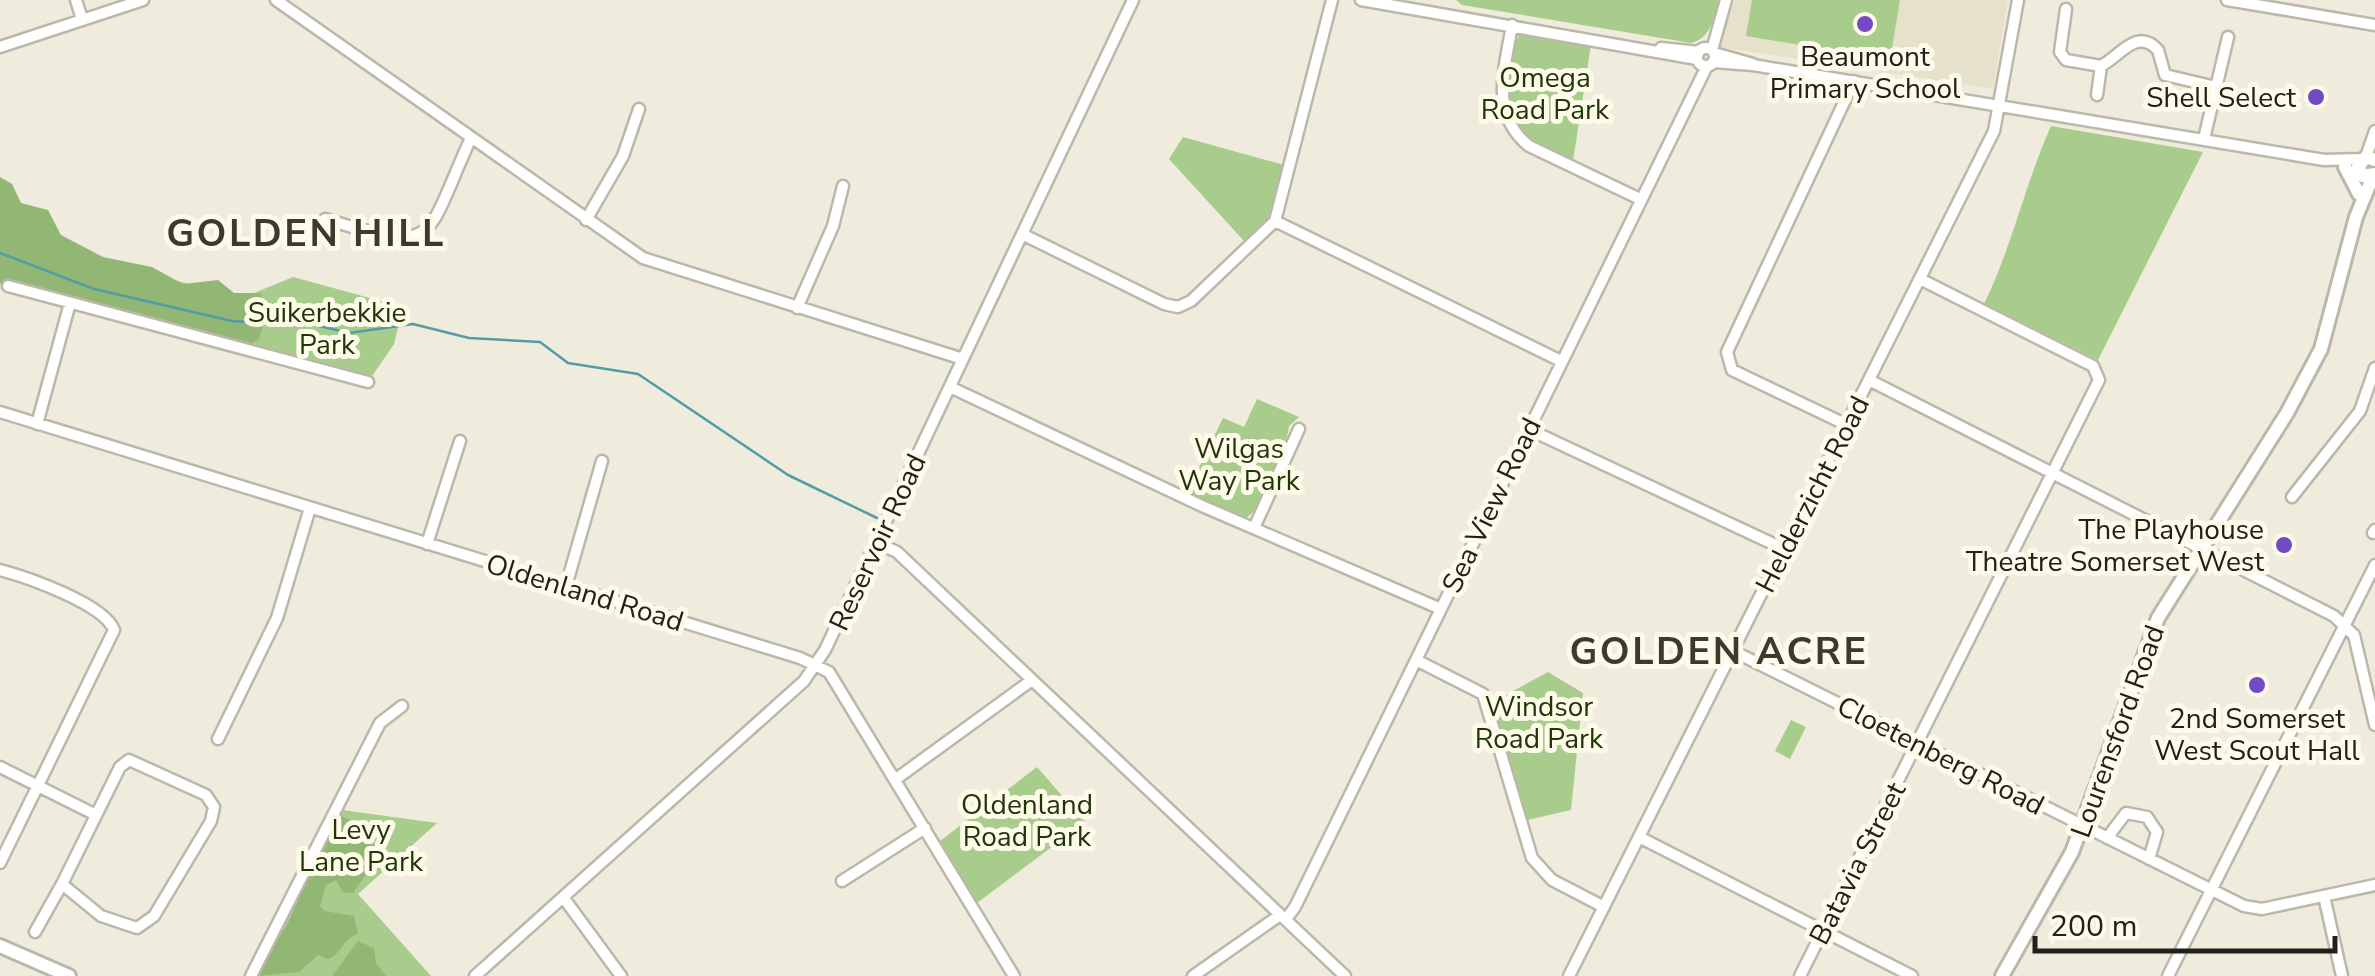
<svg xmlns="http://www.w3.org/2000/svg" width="2375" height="976" font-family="'Nunito Sans',sans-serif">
<rect width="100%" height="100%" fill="#f0ecdd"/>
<!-- built -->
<path fill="#e6e1ca" d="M1735 0H2008L1993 89 1719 47Z"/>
<!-- green -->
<path fill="#a8cc8b" d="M1456 0H1720C1714 18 1710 39 1691 43L1462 5Z
M1752 0H1900L1890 60 1746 36Z
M1522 33 1591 44 1573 161C1525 138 1501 128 1510 69 1512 56 1512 42 1522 33Z
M2051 126 2203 152 2098 360 1984 304C2012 247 2025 184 2051 126Z
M1183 137 1284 165 1268 218 1244 241 1169 159Z
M0 179 28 223 98 260 242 298 293 277 403 307 394 344 368 382 0 284Z
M1257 399 1299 417 1289 426C1287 446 1264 511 1245 518L1190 494 1191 484 1223 418 1244 427Z
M1548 672 1583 693 1571 810 1523 821 1493 702Z
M1791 720 1806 727 1790 759 1775 751Z
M1037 767 1085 822 977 903 940 841Z
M342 810 437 823 358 894 431 976H257Z"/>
<!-- forest -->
<path fill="#92b774" d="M0 177 12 184 21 203 48 210 61 235 103 257 152 267 183 284 218 280 234 293H261L266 313 259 340 240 348 208 337 206 331 0 283Z
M340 816 350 820 355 839 376 846 378 856 353 893 343 892 336 880 326 885 320 906 325 911 354 916 358 934C342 939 342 954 328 959L318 955 299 972 258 976C266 950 283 937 292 914 305 882 319 851 334 820Z
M358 941 374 948 376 963 386 976H332Z"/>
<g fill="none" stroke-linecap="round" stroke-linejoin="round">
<!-- stream -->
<path stroke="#529ca6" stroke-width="2.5" d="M0 253 94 289 232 321 315 325 349 333 413 324 469 338 540 342 568 363 638 374 788 475 877 518"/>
<defs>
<path id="minor" d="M76 0 82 19
M276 0 643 258 963 359
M1361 0 1697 59
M2227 0 2375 25
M2066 9 2060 52 2066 60 2101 66C2120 56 2137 27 2158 50L2165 75 2216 87
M1512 25C1505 68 1489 114 1529 146L1640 199
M0 47 143 0
M1661 48 1699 52
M1697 57a9 9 0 1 1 18 0a9 9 0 1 1-18 0Z
M1712 50 1726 0
M1714 53 1753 64
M1713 62 1753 65 2324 160 2362 159
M2097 95 2101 66
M2204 139 2228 37
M2366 157 2375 131
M325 219C441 254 423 243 470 140
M586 220 623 156 639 109
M1275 221 1561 361
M1022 234 1164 304 1178 307 1191 301 1275 221 1332 0
M8 286 368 382
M797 308 833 226 843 186
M1869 380 2334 616 2354 635 2375 725
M950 387 1202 506 1441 609
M0 412 800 658 829 672 1014 976
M37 424 70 303
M1847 425 1732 370 1727 352 1854 81
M1528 429 1784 549
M2292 497 2360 411 2375 368
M1254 528 1299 429
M2373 533 2375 530
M876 542 897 552 1345 976
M427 544 460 441
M0 570C27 577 104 604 114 630L0 863
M566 586 602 461
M1733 651 2244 906 2262 909 2375 885
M1416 660 1483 694 1532 858 1552 880 1604 907
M218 739 277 618 310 508
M129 760 206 795 214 807 211 821 154 916 137 928 101 916 62 884 120 767Z
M0 767 96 815
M896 779 1032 680
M1639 837 1912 976
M2107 838 2126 813 2147 817 2157 832 2149 859
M842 881 925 828
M2324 896 2342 976
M563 897 621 976
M1286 919 1295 907 1707 66
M35 932 62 884
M251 976 380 723 402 706
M475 976 804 681 825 650 1133 0
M1193 976 1280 915
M1569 976 1994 131 2018 0
M1800 976 2099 380 2093 366 1920 279
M2168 976 2375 565"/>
<path id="tertiary" d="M2345 167 2359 194
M2375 174 2363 176 2358 167 2366 157 2375 160
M0 946 69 976
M2002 976 2072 852 2158 618 2287 413 2321 349 2356 217 2373 176"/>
</defs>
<!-- minor casing -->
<use href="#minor" stroke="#bcb8a9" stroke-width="15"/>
<!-- tertiary casing -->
<use href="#tertiary" stroke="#bcb8a9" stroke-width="18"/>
<!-- minor -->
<use href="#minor" stroke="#fff" stroke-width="10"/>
<!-- tertiary -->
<use href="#tertiary" stroke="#fff" stroke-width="12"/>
</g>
<!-- markers -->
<g fill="#734ac3" stroke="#fdfaea" stroke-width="4">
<circle cx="1865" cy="24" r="10"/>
<circle cx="2316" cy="97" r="10"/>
<circle cx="2284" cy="545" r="10"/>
<circle cx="2257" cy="685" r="10"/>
</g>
<g text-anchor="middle" stroke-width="10" stroke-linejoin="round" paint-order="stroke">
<!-- poi labels -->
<g font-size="28" fill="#22201b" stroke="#fdfaea">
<text x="1865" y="66">Beaumont<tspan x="1865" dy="32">Primary School</tspan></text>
<text x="2296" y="107" text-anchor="end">Shell Select</text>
<text x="2264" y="539" text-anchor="end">The Playhouse<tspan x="2264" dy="32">Theatre Somerset West</tspan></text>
<text x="2257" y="728">2nd Somerset<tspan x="2257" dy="32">West Scout Hall</tspan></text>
</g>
<!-- park labels -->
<g font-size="28" fill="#1f3605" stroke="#fdfaea">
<text x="1545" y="87">Omega<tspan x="1545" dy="32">Road Park</tspan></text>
<text x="327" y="322">Suikerbekkie<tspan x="327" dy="32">Park</tspan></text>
<text x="1239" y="458">Wilgas<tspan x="1239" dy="32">Way Park</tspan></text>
<text x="1539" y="716">Windsor<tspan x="1539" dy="32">Road Park</tspan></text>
<text x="1027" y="814">Oldenland<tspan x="1027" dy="32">Road Park</tspan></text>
<text x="361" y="839">Levy<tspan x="361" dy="32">Lane Park</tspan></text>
</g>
<!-- street labels -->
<g font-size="28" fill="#22201b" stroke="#fdfaea">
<text transform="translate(1812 494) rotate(-63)" y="10">Helderzicht Road</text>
<text transform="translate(1491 505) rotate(-64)" y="10">Sea View Road</text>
<text transform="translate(877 542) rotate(-65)" y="10">Reservoir Road</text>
<text transform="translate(585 592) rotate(17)" y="10">Oldenland Road</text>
<text transform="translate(2117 731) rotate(-70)" y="10">Lourensford Road</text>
<text transform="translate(1941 755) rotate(27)" y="10">Cloetenberg Road</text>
<text transform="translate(1857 863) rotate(-63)" y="10">Batavia Street</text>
</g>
<!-- district labels -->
<g font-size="38" font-weight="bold" letter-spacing="2.5" fill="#3c392d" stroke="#fdfaea">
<text x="306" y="246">GOLDEN HILL</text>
<text x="1719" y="664">GOLDEN ACRE</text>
</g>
</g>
<!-- scale -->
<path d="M2035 936v15h300v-15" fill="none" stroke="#22201b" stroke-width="5"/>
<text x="2050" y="936" font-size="30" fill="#22201b" stroke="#fdfaea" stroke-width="8" paint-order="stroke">200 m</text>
</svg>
